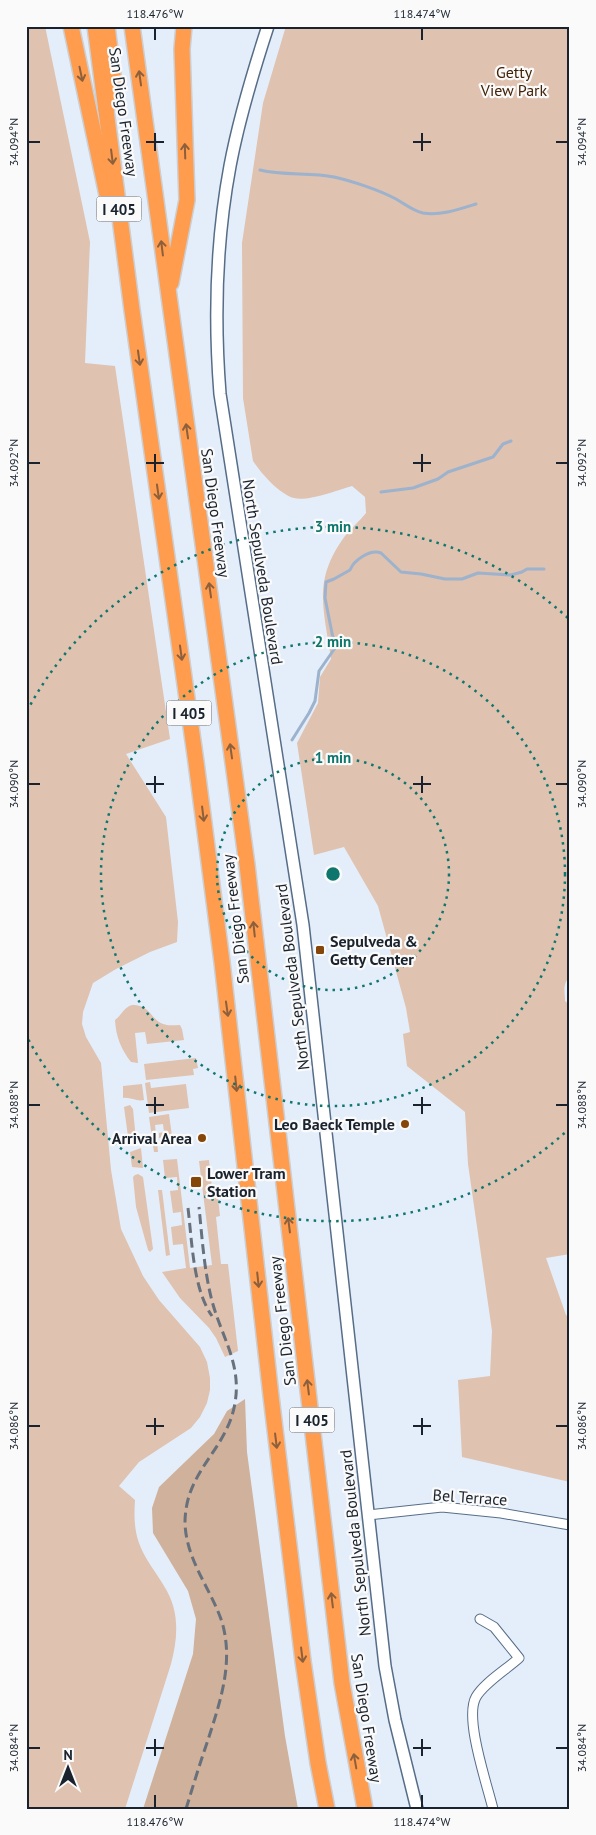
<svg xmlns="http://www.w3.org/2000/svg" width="596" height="1835" font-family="'PT Sans',sans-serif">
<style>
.green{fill:#dfc2af}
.forest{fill:#cfb19c}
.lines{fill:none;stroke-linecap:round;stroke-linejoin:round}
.stream{stroke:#9cb2cd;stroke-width:3}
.street-casing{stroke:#576d87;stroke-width:11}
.secondary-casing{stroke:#576d87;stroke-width:14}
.highway-casing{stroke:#ccced1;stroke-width:18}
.street{stroke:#fff;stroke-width:9}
.secondary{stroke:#fff;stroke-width:11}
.highway{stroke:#ff9c4d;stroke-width:15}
.rail{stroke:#67707b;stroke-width:3;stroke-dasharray:10 5;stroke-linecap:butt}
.oneway{stroke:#8c5f3d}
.ticks{fill:none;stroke:#19222d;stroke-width:2}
.ring{fill:none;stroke:#0f766e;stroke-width:2.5;stroke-dasharray:2.5 5}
.poi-dot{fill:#854609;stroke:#fafafa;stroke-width:2}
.labels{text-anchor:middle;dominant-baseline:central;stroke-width:4.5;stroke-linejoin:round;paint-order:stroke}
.shield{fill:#fafafa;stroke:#5c636a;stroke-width:1}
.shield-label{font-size:15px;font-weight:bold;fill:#19222d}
.park-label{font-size:16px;fill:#422308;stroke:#fafafa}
.street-label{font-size:16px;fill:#19222d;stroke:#fafafa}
.poi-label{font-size:16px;font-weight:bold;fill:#19222d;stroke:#fafafa;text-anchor:start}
.centre{fill:#0f766e;stroke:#fafafa;stroke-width:2.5}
.ring-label{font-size:15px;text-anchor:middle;font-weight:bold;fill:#0f766e;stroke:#fafafa;stroke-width:4.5;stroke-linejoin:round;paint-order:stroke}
.neatline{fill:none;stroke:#19222d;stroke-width:2}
.ticks-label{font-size:12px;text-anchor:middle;fill:#19222d}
</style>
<rect width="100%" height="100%" fill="#e4eefa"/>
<g class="green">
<path d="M26 26H45L90 242 85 363 115 366 170 739 126 754 166 817 178 922 177 942 150 952 116 969 93 983 83 1012 82 1024 86 1037 101 1063 111 1170 121 1229 143 1276 159 1300 200 1347 207 1362 210 1378V1390L207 1403 200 1417 191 1428 139 1462 119 1486 135 1500C134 1515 134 1529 139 1543 144 1558 156 1572 164 1586 180 1611 178 1637 171 1664L125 1809H26Z"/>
<path d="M286 26H570V977C562 983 565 993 565 1001L570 1005V1254L546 1258 566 1315 570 1318V1482L462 1457 458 1380 490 1376 492 1331 468 1164 465 1112 407 1066 403 1034 410 1032 406 1008 378 906 344 847 314 855 297 743 318 703 320 677 331 659C324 609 312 581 345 536 351 528 360 521 366 513L365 497 352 486C338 490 307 502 294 498 279 494 261 473 253 461L243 398 242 243 263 103Z"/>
<path d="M132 1005C151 1005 150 1019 163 1024 168 1026 174 1025 180 1025L182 1029 184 1040 147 1044 145 1032 135 1033 138 1063 131 1062C121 1049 116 1037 115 1020 122 1015 123 1008 132 1005Z"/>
<polygon points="196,1058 198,1068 193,1069 194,1075 146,1080 144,1064"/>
<polygon points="150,1082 151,1088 186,1084 189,1108 149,1113 145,1083"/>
<path d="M142 1084 144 1100C137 1102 131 1097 123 1098V1086Z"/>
<polygon points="130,1105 133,1109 136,1140 133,1144 129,1144 124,1107"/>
<polygon points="169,1114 172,1136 159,1138 159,1133 164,1132 163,1124 155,1125 158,1152 154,1152 149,1117"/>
<polygon points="141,1148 143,1168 132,1167 130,1152"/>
<polygon points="177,1159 190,1268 212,1265 199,1161 209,1160 212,1188 217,1188 220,1216 216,1217 221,1264 228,1264 238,1351 225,1357 216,1338 209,1328 180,1298 162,1272 186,1268 183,1244 173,1245 171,1227 182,1225 181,1212 173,1213 170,1191 178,1190 177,1177 165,1178 163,1160"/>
<polygon points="138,1174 143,1177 153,1249 150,1252 148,1250 136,1207 133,1177 135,1175"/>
<polygon points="158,1190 162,1190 170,1255 166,1256"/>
</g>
<polygon class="forest" points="245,1399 247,1452 285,1736 298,1809 143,1809 193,1654 196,1619 188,1591 153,1533 152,1508 159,1487 214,1434 227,1411"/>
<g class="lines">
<g class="stream">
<path d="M260 170C284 176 310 172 334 177 352 181 379 190 396 199 405 204 413 211 423 213 440 216 460 209 476 204"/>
<polyline points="381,492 413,488 438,479 448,472 493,457 503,444 511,441"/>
<path d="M292 740 309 713 315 701 319 671 335 648 325 598 326 582 334 579 350 570C354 560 370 549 381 553L401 572 421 574 445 579H462L478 573 511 575 522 572 527 569H544"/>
</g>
<defs>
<g id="street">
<polyline points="368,1515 442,1507 501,1513 570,1525"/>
<path d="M480 1619 494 1627 519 1658C507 1669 484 1683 476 1697 464 1718 487 1784 493 1809"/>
</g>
<path id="secondary" d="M268 26C253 72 239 118 230 166 216 241 214 318 220 394L303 925 385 1666 395 1720 417 1809"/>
<g id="highway">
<polyline points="71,26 110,209"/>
<polyline points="95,26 132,310 196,762 222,962 271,1396 303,1661 318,1763 327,1809"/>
<polyline points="132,26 247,865 342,1683 365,1809"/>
<polyline points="106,109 115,91 107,26"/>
<polyline points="171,283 187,200 182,49 184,26"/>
</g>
</defs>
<use href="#street" class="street-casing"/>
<use href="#secondary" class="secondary-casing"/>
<use href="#highway" class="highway-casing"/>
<use href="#street" class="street"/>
<use href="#secondary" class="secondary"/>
<use href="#highway" class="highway"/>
<g class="rail">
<path d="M188 1208C192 1241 193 1289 212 1316"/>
<path d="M186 1809C193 1786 200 1763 208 1740 220 1702 234 1663 222 1622 211 1589 186 1560 185 1523 185 1470 227 1451 235 1403 242 1362 220 1335 211 1297 204 1268 202 1237 199 1207"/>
</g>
</g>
<defs><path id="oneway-shaft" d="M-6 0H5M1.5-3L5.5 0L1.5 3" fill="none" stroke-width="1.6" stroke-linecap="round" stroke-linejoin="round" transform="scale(1.25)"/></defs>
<g class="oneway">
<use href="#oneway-shaft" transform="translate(81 74) rotate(78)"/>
<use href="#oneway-shaft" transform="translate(140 78) rotate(-98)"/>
<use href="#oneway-shaft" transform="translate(185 151) rotate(-92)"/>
<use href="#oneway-shaft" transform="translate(112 157) rotate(83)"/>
<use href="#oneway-shaft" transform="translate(162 248) rotate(-97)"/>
<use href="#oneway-shaft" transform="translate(139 358) rotate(82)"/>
<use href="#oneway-shaft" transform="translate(187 431) rotate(-98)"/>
<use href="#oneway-shaft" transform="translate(158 492) rotate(82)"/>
<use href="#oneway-shaft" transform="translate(210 590) rotate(-98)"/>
<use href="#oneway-shaft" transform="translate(181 653) rotate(82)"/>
<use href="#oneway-shaft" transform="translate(231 751) rotate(-98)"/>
<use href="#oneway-shaft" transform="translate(203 814) rotate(83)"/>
<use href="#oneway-shaft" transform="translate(254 929) rotate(-96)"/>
<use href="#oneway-shaft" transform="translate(227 1009) rotate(82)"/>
<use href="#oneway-shaft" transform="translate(236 1084) rotate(84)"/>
<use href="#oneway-shaft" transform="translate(289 1225) rotate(-97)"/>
<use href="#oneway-shaft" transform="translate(258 1280) rotate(84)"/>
<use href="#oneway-shaft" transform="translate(308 1387) rotate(-97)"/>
<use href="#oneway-shaft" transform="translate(276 1441) rotate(83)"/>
<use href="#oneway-shaft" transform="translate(332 1600) rotate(-97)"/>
<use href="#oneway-shaft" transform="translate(302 1655) rotate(83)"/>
<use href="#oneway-shaft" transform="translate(355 1761) rotate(-100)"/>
</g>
<path class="ticks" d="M155 28V40M422 28V40M155 133V151M422 133V151M28 142H40M146 142H164M413 142H431M556 142H568M155 454V472M422 454V472M28 463H40M146 463H164M413 463H431M556 463H568M155 776V793M422 776V793M28 784H40M146 784H164M413 784H431M556 784H568M155 1097V1114M422 1097V1114M28 1105H40M146 1105H164M413 1105H431M556 1105H568M155 1418V1435M422 1418V1435M28 1426H40M146 1426H164M413 1426H431M556 1426H568M155 1739V1756M422 1739V1756M28 1748H40M146 1748H164M413 1748H431M556 1748H568M155 1795V1808M422 1795V1808"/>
<g class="ring">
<circle cx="333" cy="874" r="116"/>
<circle cx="333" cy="874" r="232"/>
<path d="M570 1128A347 347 0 0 1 27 1037M27 711A347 347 0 0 1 570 620"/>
</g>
<g class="poi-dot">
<rect x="315" y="945" width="10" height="10" rx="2.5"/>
<circle cx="405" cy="1124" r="5"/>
<circle cx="202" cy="1138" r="5"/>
<rect x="190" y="1176" width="12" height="12" rx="2.5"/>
</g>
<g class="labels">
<g class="shield">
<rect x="96.5" y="196.5" width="45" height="25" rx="4"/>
<rect x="166.5" y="700.5" width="45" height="25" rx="4"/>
<rect x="289.5" y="1407.5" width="45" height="25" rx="4"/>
</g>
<g class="shield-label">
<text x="119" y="209">I 405</text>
<text x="189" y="713">I 405</text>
<text x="312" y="1420">I 405</text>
</g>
<g class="park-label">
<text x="514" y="72">Getty<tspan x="514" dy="18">View Park</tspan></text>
</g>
<g class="street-label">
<text transform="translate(124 112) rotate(82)">San Diego Freeway</text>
<text transform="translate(216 513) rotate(82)">San Diego Freeway</text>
<text transform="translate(263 572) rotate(81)">North Sepulveda Boulevard</text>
<text transform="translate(235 919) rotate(-97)">San Diego Freeway</text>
<text transform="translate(292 977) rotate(-97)">North Sepulveda Boulevard</text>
<text transform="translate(282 1321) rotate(-97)">San Diego Freeway</text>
<text transform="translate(470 1497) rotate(4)">Bel Terrace</text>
<text transform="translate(355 1543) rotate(-96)">North Sepulveda Boulevard</text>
<text transform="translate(367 1718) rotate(81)">San Diego Freeway</text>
</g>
<g class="poi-label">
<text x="330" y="941">Sepulveda &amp;<tspan x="330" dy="18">Getty Center</tspan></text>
<text x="395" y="1124" text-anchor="end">Leo Baeck Temple</text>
<text x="192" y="1138" text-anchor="end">Arrival Area</text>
<text x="207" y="1173">Lower Tram<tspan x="207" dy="18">Station</tspan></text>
</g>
</g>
<circle cx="333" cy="874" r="8" class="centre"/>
<g class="ring-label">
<text x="333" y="532">3 min</text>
<text x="333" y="647">2 min</text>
<text x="333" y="763">1 min</text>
</g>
<rect width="596" height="1835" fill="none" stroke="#fafafa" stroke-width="55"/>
<g transform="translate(68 1768)" stroke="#fafafa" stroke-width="4" paint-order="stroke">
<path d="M0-4L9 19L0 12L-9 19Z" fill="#19222d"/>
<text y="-8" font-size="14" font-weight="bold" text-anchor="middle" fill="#19222d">N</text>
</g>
<rect x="28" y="28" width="540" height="1780" class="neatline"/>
<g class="ticks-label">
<text x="155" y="18">118.476°W</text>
<text x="422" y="18">118.474°W</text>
<text transform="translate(14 142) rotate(-90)" y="4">34.094°N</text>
<text transform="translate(582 142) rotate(-90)" y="4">34.094°N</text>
<text transform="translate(14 463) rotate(-90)" y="4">34.092°N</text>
<text transform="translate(582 463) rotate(-90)" y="4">34.092°N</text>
<text transform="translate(14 784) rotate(-90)" y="4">34.090°N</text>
<text transform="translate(582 784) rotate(-90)" y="4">34.090°N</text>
<text transform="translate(14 1105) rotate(-90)" y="4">34.088°N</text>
<text transform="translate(582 1105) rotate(-90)" y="4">34.088°N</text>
<text transform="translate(14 1426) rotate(-90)" y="4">34.086°N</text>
<text transform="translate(582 1426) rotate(-90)" y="4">34.086°N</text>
<text transform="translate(14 1748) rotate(-90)" y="4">34.084°N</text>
<text transform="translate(582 1748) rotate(-90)" y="4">34.084°N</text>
<text x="155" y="1826">118.476°W</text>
<text x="422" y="1826">118.474°W</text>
</g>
</svg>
